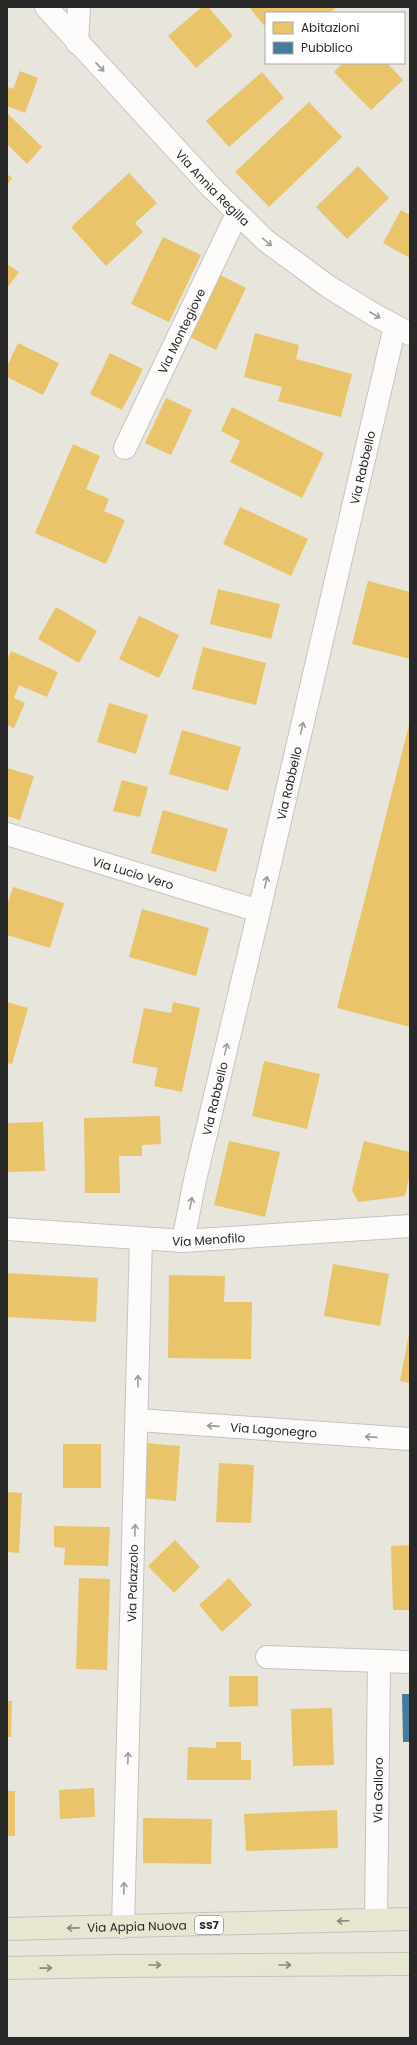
<svg xmlns="http://www.w3.org/2000/svg" width="417" height="2045" font-family="Poppins,sans-serif">
<style>
.homes{fill:#e9c46a}
.public{fill:#457b9d}
.lines{fill:none;stroke-linecap:round;stroke-linejoin:round}
.minor-casing{stroke:#c5c3c3;stroke-width:24}
.tertiary-casing{stroke:#c5c3c3;stroke-width:24}
.primary-casing{stroke:#c4c2bf;stroke-width:24}
.minor{stroke:#fcfbfa;stroke-width:22}
.tertiary{stroke:#fcfbfa;stroke-width:22}
.primary{stroke:#e7e7d1;stroke-width:22}
.oneway{stroke:#9d9c9c}
.oneway2{stroke:#88887c}
.labels{text-anchor:middle;dominant-baseline:central;stroke-width:4;stroke-linejoin:round;paint-order:stroke}
.shield{fill:#fff;stroke:#686868;stroke-width:1}
.shield-label{font-size:11px;font-weight:bold;fill:#282828}
.street-label{font-size:12px;fill:#282828;stroke:#fff}
</style>
<rect width="100%" height="100%" fill="#e8e5dc"/>
<g class="homes">
<polygon points="202,7 208,7 233,36 196,68 168,36"/>
<polygon points="249,7 337,7 329,13 266,13 266,28"/>
<polygon points="343,63 387,63 403,80 371,110 334,72"/>
<polygon points="20,71 38,78 25,113 7,106 7,92 9,87 13,89"/>
<polygon points="262,72 284,98 229,147 206,121"/>
<polygon points="309,102 342,137 269,207 235,172"/>
<polygon points="7,113 42,147 27,164 7,144"/>
<polygon points="358,166 389,198 347,239 316,207"/>
<polygon points="129,173 157,203 135,223 143,232 106,266 71,227"/>
<polygon points="7,174 12,178 7,185"/>
<polygon points="401,210 410,215 410,258 383,243"/>
<polygon points="163,237 201,255 169,322 131,304"/>
<polygon points="7,264 19,272 7,288"/>
<polygon points="220,275 246,288 216,350 190,337"/>
<polygon points="255,333 299,345 296,359 352,374 341,417 278,401 282,387 244,377"/>
<polygon points="18,343 59,363 43,395 7,377 7,366"/>
<polygon points="110,353 143,369 122,410 90,394"/>
<polygon points="166,398 192,410 171,455 145,443"/>
<polygon points="232,407 324,453 302,498 230,462 240,441 221,431"/>
<polygon points="73,444 100,456 86,489 109,499 104,511 125,520 106,564 35,533"/>
<polygon points="240,507 308,539 291,576 223,544"/>
<polygon points="368,581 410,592 410,659 352,644"/>
<polygon points="218,589 280,604 271,639 210,624"/>
<polygon points="56,607 97,631 79,663 38,639"/>
<polygon points="139,616 179,635 159,678 119,659"/>
<polygon points="203,647 266,663 256,705 192,689"/>
<polygon points="11,651 58,672 47,697 19,685 14,698 25,703 14,728 7,725 7,661"/>
<polygon points="109,703 148,715 136,754 97,742"/>
<polygon points="409,725 410,725 410,1027 337,1008"/>
<polygon points="182,730 241,747 228,791 169,774"/>
<polygon points="7,768 34,776 20,820 7,816"/>
<polygon points="122,780 148,787 140,817 113,811"/>
<polygon points="163,810 228,829 216,872 151,853"/>
<polygon points="13,887 64,903 50,948 7,935 7,906"/>
<polygon points="142,909 209,928 196,976 129,957"/>
<polygon points="7,1002 28,1008 12,1064 7,1063"/>
<polygon points="173,1002 200,1008 182,1092 154,1086 158,1068 132,1063 144,1008 171,1013"/>
<polygon points="264,1061 320,1074 307,1129 252,1116"/>
<polygon points="160,1116 161,1144 142,1145 142,1156 119,1156 120,1193 85,1193 84,1118"/>
<polygon points="43,1122 45,1171 7,1172 7,1123"/>
<polygon points="229,1141 280,1152 265,1217 214,1205"/>
<polygon points="364,1141 410,1152 410,1173 405,1196 358,1202 352,1190"/>
<polygon points="333,1264 389,1274 380,1326 324,1316"/>
<polygon points="7,1273 98,1278 96,1322 7,1317"/>
<polygon points="169,1275 225,1276 224,1302 252,1302 251,1359 168,1358"/>
<polygon points="409,1334 410,1334 410,1383 400,1381"/>
<polygon points="145,1443 180,1446 176,1501 141,1498"/>
<rect x="63" y="1444" width="38" height="44"/>
<polygon points="219,1463 254,1465 251,1523 216,1522"/>
<polygon points="7,1492 22,1493 19,1553 7,1552"/>
<polygon points="54,1526 110,1527 108,1566 64,1565 65,1548 54,1547"/>
<polygon points="175,1540 200,1567 174,1593 148,1566"/>
<polygon points="410,1545 410,1610 393,1610 391,1546"/>
<polygon points="79,1578 110,1579 107,1670 76,1669"/>
<polygon points="229,1578 252,1605 222,1632 199,1605"/>
<polygon points="229,1676 258,1676 258,1706 229,1707"/>
<polygon points="7,1701 12,1701 11,1737 7,1737"/>
<polygon points="332,1708 334,1765 293,1766 291,1709"/>
<polygon points="216,1742 241,1742 241,1760 251,1760 251,1780 187,1780 188,1747 216,1748"/>
<polygon points="94,1788 95,1817 60,1819 59,1790"/>
<rect x="7" y="1791" width="8" height="45"/>
<polygon points="337,1810 338,1848 246,1851 244,1814"/>
<polygon points="143,1818 212,1819 211,1864 143,1863"/>
</g>
<polygon class="public" points="402,1694 410,1694 410,1742 403,1742"/>
<g class="lines">
<defs>
<g id="minor">
<path id="s1" d="M125 448 237 214"/>
<path id="s2" d="M7 834 259 911"/>
<path id="s3" d="M7 1229 183 1241 410 1226"/>
<path id="s4" d="M183 1241 195 1180 259 911 395 326"/>
<path id="s5" d="M138 1420 410 1439"/>
<polyline points="267,1657 410,1662"/>
<path id="s6" d="M376 1920 379 1661"/>
<path id="s7" d="M123 1927 141 1239"/>
</g>
<g id="tertiary">
<path id="s8" d="M46 7 210 186 265 240 329 287 373 314 410 334"/>
<polyline points="77,43 79,7"/>
</g>
<g id="primary">
<path id="s9" d="M7 1929 410 1919"/>
<polyline points="7,1968 116,1966 410,1964"/>
</g>
</defs>
<use href="#minor" class="minor-casing"/>
<use href="#tertiary" class="tertiary-casing"/>
<use href="#primary" class="primary-casing"/>
<use href="#minor" class="minor"/>
<use href="#tertiary" class="tertiary"/>
<use href="#primary" class="primary"/>
</g>
<defs><path id="oneway-shaft" d="M-6 0H5M1.5-3L5.5 0L1.5 3" fill="none" stroke-width="1.6" stroke-linecap="round" stroke-linejoin="round"/></defs>
<g class="oneway">
<use href="#oneway-shaft" transform="translate(100 67) rotate(47)"/>
<use href="#oneway-shaft" transform="translate(267 242) rotate(40)"/>
<use href="#oneway-shaft" transform="translate(375 315) rotate(30)"/>
<use href="#oneway-shaft" transform="translate(302 728) rotate(-77)"/>
<use href="#oneway-shaft" transform="translate(266 882) rotate(-77)"/>
<use href="#oneway-shaft" transform="translate(226 1049) rotate(-77)"/>
<use href="#oneway-shaft" transform="translate(191 1203) rotate(-79)"/>
<use href="#oneway-shaft" transform="translate(138 1381) rotate(-90)"/>
<use href="#oneway-shaft" transform="translate(213 1426) rotate(-176)"/>
<use href="#oneway-shaft" transform="translate(371 1437) rotate(-176)"/>
<use href="#oneway-shaft" transform="translate(135 1530) rotate(-88)"/>
<use href="#oneway-shaft" transform="translate(128 1758) rotate(-88)"/>
<use href="#oneway-shaft" transform="translate(124 1888) rotate(-88)"/>
</g>
<g class="oneway2">
<use href="#oneway-shaft" transform="translate(343 1921) rotate(178)"/>
<use href="#oneway-shaft" transform="translate(73 1928) rotate(179)"/>
<use href="#oneway-shaft" transform="translate(155 1965)"/>
<use href="#oneway-shaft" transform="translate(285 1965)"/>
<use href="#oneway-shaft" transform="translate(46 1968) rotate(-1)"/>
</g>
<g class="labels">
<rect class="shield" x="195" y="1916" width="28" height="18" rx="3"/>
<g class="shield-label">
<text x="209" y="1925">SS7</text>
</g>
<g class="street-label">
<text stroke="none"><textPath href="#s8" startOffset="246">Via Annia Regilla</textPath></text>
<text stroke="none"><textPath href="#s1" startOffset="130">Via Montegiove</textPath></text>
<text stroke="none"><textPath href="#s4" startOffset="794">Via Rabbello</textPath></text>
<text stroke="none"><textPath href="#s4" startOffset="470">Via Rabbello</textPath></text>
<text stroke="none"><textPath href="#s2" startOffset="132">Via Lucio Vero</textPath></text>
<text stroke="none"><textPath href="#s4" startOffset="146">Via Rabbello</textPath></text>
<text stroke="none"><textPath href="#s3" startOffset="202">Via Menofilo</textPath></text>
<text stroke="none"><textPath href="#s5" startOffset="136">Via Lagonegro</textPath></text>
<text stroke="none"><textPath href="#s7" startOffset="344">Via Palazzolo</textPath></text>
<text stroke="none"><textPath href="#s6" startOffset="130">Via Galloro</textPath></text>
<text stroke="none"><textPath href="#s9" startOffset="130">Via Appia Nuova</textPath></text>
</g>
</g>
<rect width="417" height="2045" fill="none" stroke="#282828" stroke-width="16"/>
<rect x="265" y="12" width="140" height="52" fill="#ffffff" stroke="#a9a9a9"/>
<rect x="273" y="22" width="20" height="12" fill="#e9c46a" stroke="#a9a9a9"/>
<text x="301" y="32" font-size="12" fill="#282828">Abitazioni</text>
<rect x="273" y="42" width="20" height="12" fill="#457b9d" stroke="#a9a9a9"/>
<text x="301" y="52" font-size="12" fill="#282828">Pubblico</text>
</svg>
